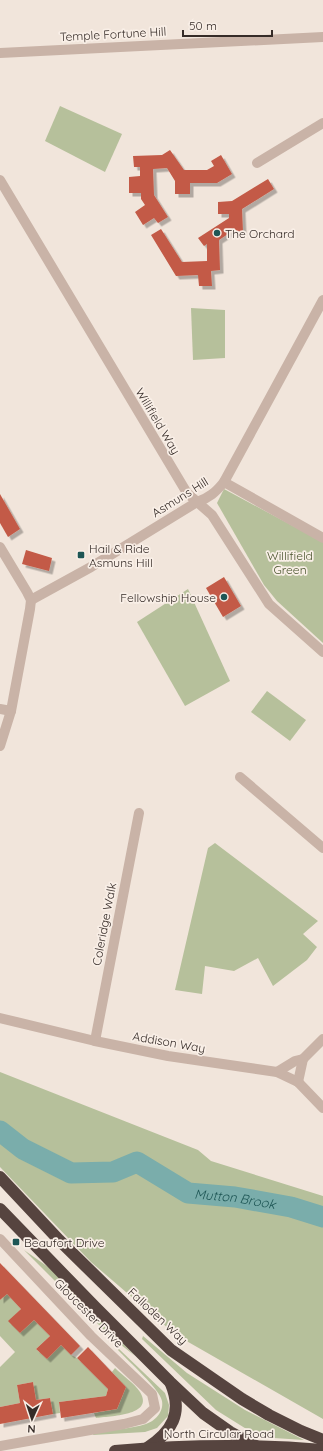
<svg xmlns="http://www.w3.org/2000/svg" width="323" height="1451" font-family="Quicksand,sans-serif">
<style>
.green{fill:#b6c09b}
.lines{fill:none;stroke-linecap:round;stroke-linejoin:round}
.river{stroke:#7aadab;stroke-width:21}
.building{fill:#c35a46;filter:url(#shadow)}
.minor{stroke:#c9b3a7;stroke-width:10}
.highway{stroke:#56443f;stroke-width:12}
.poi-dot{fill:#1e5655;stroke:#f9efe7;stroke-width:1.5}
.labels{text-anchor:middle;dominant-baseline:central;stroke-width:3.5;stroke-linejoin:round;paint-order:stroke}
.street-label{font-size:12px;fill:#352b27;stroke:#f9efe7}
.poi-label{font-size:12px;fill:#352b27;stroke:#f9efe7;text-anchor:start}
.park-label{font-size:12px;fill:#48532c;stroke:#f9efe7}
.water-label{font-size:13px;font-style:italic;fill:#1e5655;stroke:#f9efe7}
</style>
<defs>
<filter id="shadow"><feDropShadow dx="3.5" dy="3.5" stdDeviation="0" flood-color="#0004"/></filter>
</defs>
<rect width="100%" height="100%" fill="#f1e5db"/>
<g class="green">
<polygon points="60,106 122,134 105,172 45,141"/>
<polygon points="191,308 225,310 225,358 193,360"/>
<polygon points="224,489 323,542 323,643 277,601 264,585 217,503"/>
<polygon points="188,589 230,681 185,706 137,622"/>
<polygon points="267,691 306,720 290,741 251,712"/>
<polygon points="215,843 318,921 303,934 317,947 307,960 273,986 258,958 234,971 205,966 202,994 175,990 208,848"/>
<polygon points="0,1072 198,1150 211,1161 323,1196 323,1419 176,1335 91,1262 0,1167"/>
<polygon points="24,1250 51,1269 135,1356 110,1336"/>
<polygon points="7,1294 21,1309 9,1321 20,1333 34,1320 50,1336 36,1349 47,1359 61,1345 71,1355 77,1358 108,1389 106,1396 59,1402 60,1413 53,1414 50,1398 36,1400 33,1382 17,1385 20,1403 0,1407 0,1367 15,1352 0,1336 0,1300"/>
<polygon points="143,1336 187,1373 245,1410 304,1440 259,1437 216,1410 142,1339"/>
<path d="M119 1349 165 1393 169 1405 168 1416 157 1428 145 1432 93 1435 94 1432C109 1430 131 1429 146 1424 155 1421 164 1412 162 1401 160 1389 128 1361 118 1350Z"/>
<path d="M115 1368C123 1376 134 1383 140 1392 155 1416 109 1416 96 1418L94 1413 117 1409 126 1387 112 1372Z"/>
</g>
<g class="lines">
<path class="river" id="s1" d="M0 1131 23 1149 71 1173 113 1172 137 1162 188 1193 235 1197 291 1207 323 1217"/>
</g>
<g class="building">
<polygon points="170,150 184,170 207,170 214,166 211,161 221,155 232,174 217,183 190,183 190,194 175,194 175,181 167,168 153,169 154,195 168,217 158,223 154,218 143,225 135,212 145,205 141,199 141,193 129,193 129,177 140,176 140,167 134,167 133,156 162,155"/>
<polygon points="268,179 274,189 242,209 243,232 231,232 219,240 220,270 211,271 212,286 199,286 198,275 176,276 151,235 161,229 182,262 207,261 207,244 204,246 198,238 229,218 229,214 218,214 218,202 232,201"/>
<polygon points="0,494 20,529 8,537 0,523"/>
<polygon points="26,550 52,558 49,571 22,564"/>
<polygon points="224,577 241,606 223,617 206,588"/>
<polygon points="0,1263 80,1346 71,1355 61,1345 47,1359 36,1349 50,1336 34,1320 20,1333 8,1321 21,1309 7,1294 0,1300"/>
<polygon points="88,1347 126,1387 117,1409 61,1418 59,1402 106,1396 108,1389 77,1358"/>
<polygon points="33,1382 36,1400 50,1398 53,1414 0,1424 0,1407 20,1403 17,1385"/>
</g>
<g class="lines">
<g class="minor">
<polyline points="0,53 323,37"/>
<polyline points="257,163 323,123"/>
<polyline points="0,180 187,493 212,515 269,604 323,652"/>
<polyline points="224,482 323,538"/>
<polyline points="0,547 27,592 31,600 30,609 11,711 0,746"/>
<path d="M31 600 91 567 197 502C209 498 216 492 224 482L323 300"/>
<polyline points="0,709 11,711"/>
<polyline points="240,777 323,848"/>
<polyline points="0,1018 95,1041 168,1056 277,1072 298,1082 323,1108"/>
<polyline points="95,1041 139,813"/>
<polyline points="277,1072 295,1061 303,1059 323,1039"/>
<polyline points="298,1082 303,1059"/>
<polyline points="0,1239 91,1336 152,1394 155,1408 143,1419 124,1424 0,1446"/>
</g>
<g class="highway">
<polyline points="0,1177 59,1240 171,1350 242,1399 269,1415 301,1431 323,1440"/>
<polyline points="0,1209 95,1307 170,1382 203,1413 230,1432 265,1451"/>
<path d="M147 1448C172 1432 183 1413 171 1384"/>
<path d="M115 1451C184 1445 254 1444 323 1450"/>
</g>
</g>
<g class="poi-dot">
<circle cx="217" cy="233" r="4"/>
<rect x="77" y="551" width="8" height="8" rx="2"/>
<circle cx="224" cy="597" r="4"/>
<rect x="12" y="1238" width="8" height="8" rx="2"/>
</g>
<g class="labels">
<g class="street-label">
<text transform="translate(113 34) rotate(-3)">Temple Fortune Hill</text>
<text transform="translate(158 421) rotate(59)">Willifield Way</text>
<text transform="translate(180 497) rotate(-32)">Asmuns Hill</text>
<text transform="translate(104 924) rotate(-79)">Coleridge Walk</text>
<text transform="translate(169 1042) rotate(10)">Addison Way</text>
<text transform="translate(89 1313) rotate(45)">Gloucester Drive</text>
<text transform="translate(158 1316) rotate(43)">Falloden Way</text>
<text x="219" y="1433">North Circular Road</text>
</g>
<g class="poi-label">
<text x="225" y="233">The Orchard</text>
<text x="89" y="548">Hail &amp; Ride<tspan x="89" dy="14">Asmuns Hill</tspan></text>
<text x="216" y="597" text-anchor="end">Fellowship House</text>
<text x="24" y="1242">Beaufort Drive</text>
</g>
<g class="park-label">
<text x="290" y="555">Willifield<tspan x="290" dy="14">Green</tspan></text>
</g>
<g class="water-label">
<text stroke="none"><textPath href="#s1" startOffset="258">Mutton Brook</textPath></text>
</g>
</g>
<g transform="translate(32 1419) rotate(183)" stroke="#f9efe7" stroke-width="3" paint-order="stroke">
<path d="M0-3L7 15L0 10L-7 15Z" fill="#352b27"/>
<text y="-6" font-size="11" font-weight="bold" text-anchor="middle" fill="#352b27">N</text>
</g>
<path d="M183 30v6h89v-6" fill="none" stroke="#352b27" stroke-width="2"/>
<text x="189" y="30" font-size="12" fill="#352b27" stroke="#f9efe7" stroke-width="3" paint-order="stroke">50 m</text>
</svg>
